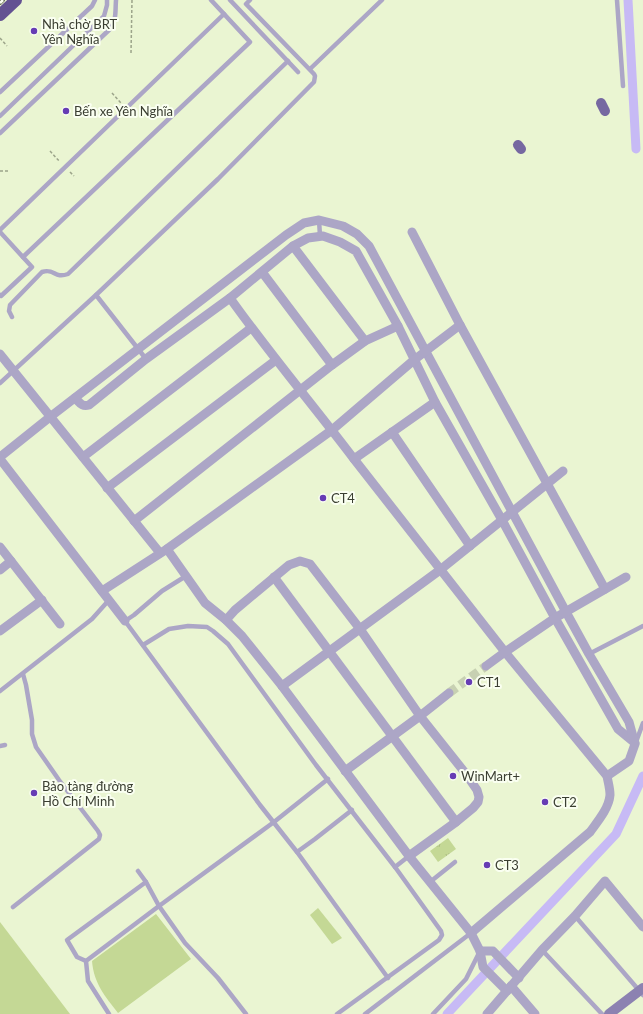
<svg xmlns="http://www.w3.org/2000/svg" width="643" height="1014" font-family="Lato,sans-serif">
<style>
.grass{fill:#c4d895}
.park{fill:url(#park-tufts)}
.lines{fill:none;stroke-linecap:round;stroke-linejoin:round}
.canal{stroke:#c7baf5;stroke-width:9}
.street-tunnel{stroke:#c7d0b2;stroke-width:9;stroke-dasharray:9 4.5;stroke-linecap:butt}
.path{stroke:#9ca48a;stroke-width:1.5;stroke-dasharray:3 2;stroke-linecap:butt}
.lane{stroke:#aca6c6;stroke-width:4.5}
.street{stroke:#aca6c6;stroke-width:9}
.secondary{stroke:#8c82b1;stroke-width:10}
.primary{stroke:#7668a1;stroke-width:10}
.highway{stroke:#635192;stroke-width:12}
.rail-casing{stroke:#686e5b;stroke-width:4}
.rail{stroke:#fafff1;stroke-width:2.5;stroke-dasharray:8;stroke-linecap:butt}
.poi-dot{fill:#663cb4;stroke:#fafff1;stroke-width:1.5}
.labels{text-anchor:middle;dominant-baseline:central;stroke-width:4;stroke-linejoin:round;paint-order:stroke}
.poi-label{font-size:13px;fill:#3a3e31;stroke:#fafff1;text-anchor:start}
</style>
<defs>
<pattern id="park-tufts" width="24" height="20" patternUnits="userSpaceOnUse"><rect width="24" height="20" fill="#c4d895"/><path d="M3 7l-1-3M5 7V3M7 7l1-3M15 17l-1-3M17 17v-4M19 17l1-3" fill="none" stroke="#a9ba81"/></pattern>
</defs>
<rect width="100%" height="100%" fill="#eaf5d2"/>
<g class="grass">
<polygon points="318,908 342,938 332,944 310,915"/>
<path d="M156 914 191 959 118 1013C105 996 94 984 92 961Z"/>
<polygon points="0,922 70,1014 0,1014"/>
</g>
<polygon class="park" points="448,838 456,849 438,862 430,851"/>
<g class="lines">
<g class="canal">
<polyline points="628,0 636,149"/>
<polyline points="447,1014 616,834 643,776"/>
</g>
<polyline class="street-tunnel" points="449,693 486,666"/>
<g class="path">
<polyline points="0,38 7,46"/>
<polyline points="131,53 132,0"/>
<polyline points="112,93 121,103"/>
<polyline points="131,113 135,117"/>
<polyline points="50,151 60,162"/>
<polyline points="0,171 10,171"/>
<polyline points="70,172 74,176"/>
</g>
<g class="lane">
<polyline points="230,0 298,72"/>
<polyline points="617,0 623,86"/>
<polyline points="310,69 382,0"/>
<polyline points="0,92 92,6 95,0"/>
<polyline points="0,116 104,16 107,5 107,0"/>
<path d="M0 133 109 30C117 20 115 13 116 0"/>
<polyline points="319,220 320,236"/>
<polyline points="0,230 224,14"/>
<polyline points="0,232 32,267 1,296 0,295"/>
<polyline points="23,257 250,42 211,0"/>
<polyline points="96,295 146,359"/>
<path d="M12 317 9 311 10 305 42 272C55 268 54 279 68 274L288 61"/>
<polyline points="0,383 96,295 218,179 314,82 315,76 314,74 246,4 250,0"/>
<polyline points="186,576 162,591 134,615 125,621 260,805 297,852 388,978"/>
<polyline points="143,645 169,629 188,626 207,627 213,631 228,644 316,765 395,867 441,931 442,935 439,940 337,1014"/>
<polyline points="589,654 643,626"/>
<polyline points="0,691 92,619 109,600"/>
<polyline points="636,742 643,723"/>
<polyline points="0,746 5,745"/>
<polyline points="297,852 315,839 352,810"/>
<polyline points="395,867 409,856"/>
<polyline points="430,882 455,862"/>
<polyline points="13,907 99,839 100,835 98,831 59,780 36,747 32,734 32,720 26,685 23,674"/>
<polyline points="575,916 643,995"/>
<polyline points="542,950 602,1014"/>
<polyline points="86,961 77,957 67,940 146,882"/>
<polyline points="109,1014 88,981 86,961 159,906 146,882 138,871"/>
<polyline points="246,1014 218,978 185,943 159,906 274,822 328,779"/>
<polyline points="365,1014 471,933"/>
<polyline points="433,1014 466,979 479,953"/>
</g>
<g class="street">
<polyline points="412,232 460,325 605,589"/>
<polyline points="293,246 365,341"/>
<polyline points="262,272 332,365"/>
<path d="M230 298C269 353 313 405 354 459L505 652 607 776C608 782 610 788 610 795 609 808 598 821 590 832L471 933"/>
<polyline points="0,354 160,553"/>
<path d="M75 398C80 403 82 407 89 405L146 359 230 298 293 246 308 238 323 236 340 242 356 251 398 326 435 402 502 520 555 618 618 729 635 743"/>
<polyline points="392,432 470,546"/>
<polyline points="0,457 50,417 286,235 304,223 319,220 343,226 357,234 369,246 566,612 589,654 629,722 635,744 629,761 607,776"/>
<polyline points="83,457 251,328"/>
<polyline points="0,459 125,621"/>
<polyline points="354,459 435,402"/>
<polyline points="107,488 276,360"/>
<polyline points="134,521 332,365 365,341 398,326"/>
<polyline points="0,547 60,624"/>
<polyline points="167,549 205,603 226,620 242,636 282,686 409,856 471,933 480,951 483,967 507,991"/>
<polyline points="0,570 11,561"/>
<polyline points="274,577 456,822"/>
<polyline points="102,591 167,549 332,430 414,360 460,325"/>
<polyline points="226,620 235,610 289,565 300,561 310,564 360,629 420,716 466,774 477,790 479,797 478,802 473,808 456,822 409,856"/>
<polyline points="0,631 42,600"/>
<polyline points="486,666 505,652 555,618 626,577"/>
<polyline points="282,686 440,570 563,471"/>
<polyline points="345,771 420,716 449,693"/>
<polyline points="480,951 493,951 519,978"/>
<polyline points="511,986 535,1014"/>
<polyline points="487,1014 542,950 575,916 605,881 643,927"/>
</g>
<polyline class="secondary" points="609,1014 643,988"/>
<g class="primary">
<polyline points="601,103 605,111"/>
<polyline points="518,145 521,149"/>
</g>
<polyline class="highway" points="0,15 16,0"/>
<defs>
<polyline id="rail" points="0,3 3,0"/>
</defs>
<use href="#rail" class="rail-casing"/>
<use href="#rail" class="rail"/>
</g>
<g class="poi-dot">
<circle cx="34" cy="31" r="4"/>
<circle cx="66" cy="111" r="4"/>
<circle cx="323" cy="498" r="4"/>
<circle cx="469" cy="682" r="4"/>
<circle cx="453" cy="776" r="4"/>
<circle cx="34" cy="793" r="4"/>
<circle cx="545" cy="802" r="4"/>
<circle cx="487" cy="865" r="4"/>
</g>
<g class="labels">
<g class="poi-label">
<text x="42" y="24">Nhà chờ BRT<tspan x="42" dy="15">Yên Nghĩa</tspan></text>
<text x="74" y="111">Bến xe Yên Nghĩa</text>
<text x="331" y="498">CT4</text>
<text x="477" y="682">CT1</text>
<text x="461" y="776">WinMart+</text>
<text x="42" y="786">Bảo tàng đường<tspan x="42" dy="15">Hồ Chí Minh</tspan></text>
<text x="553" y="802">CT2</text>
<text x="495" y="865">CT3</text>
</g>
</g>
</svg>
